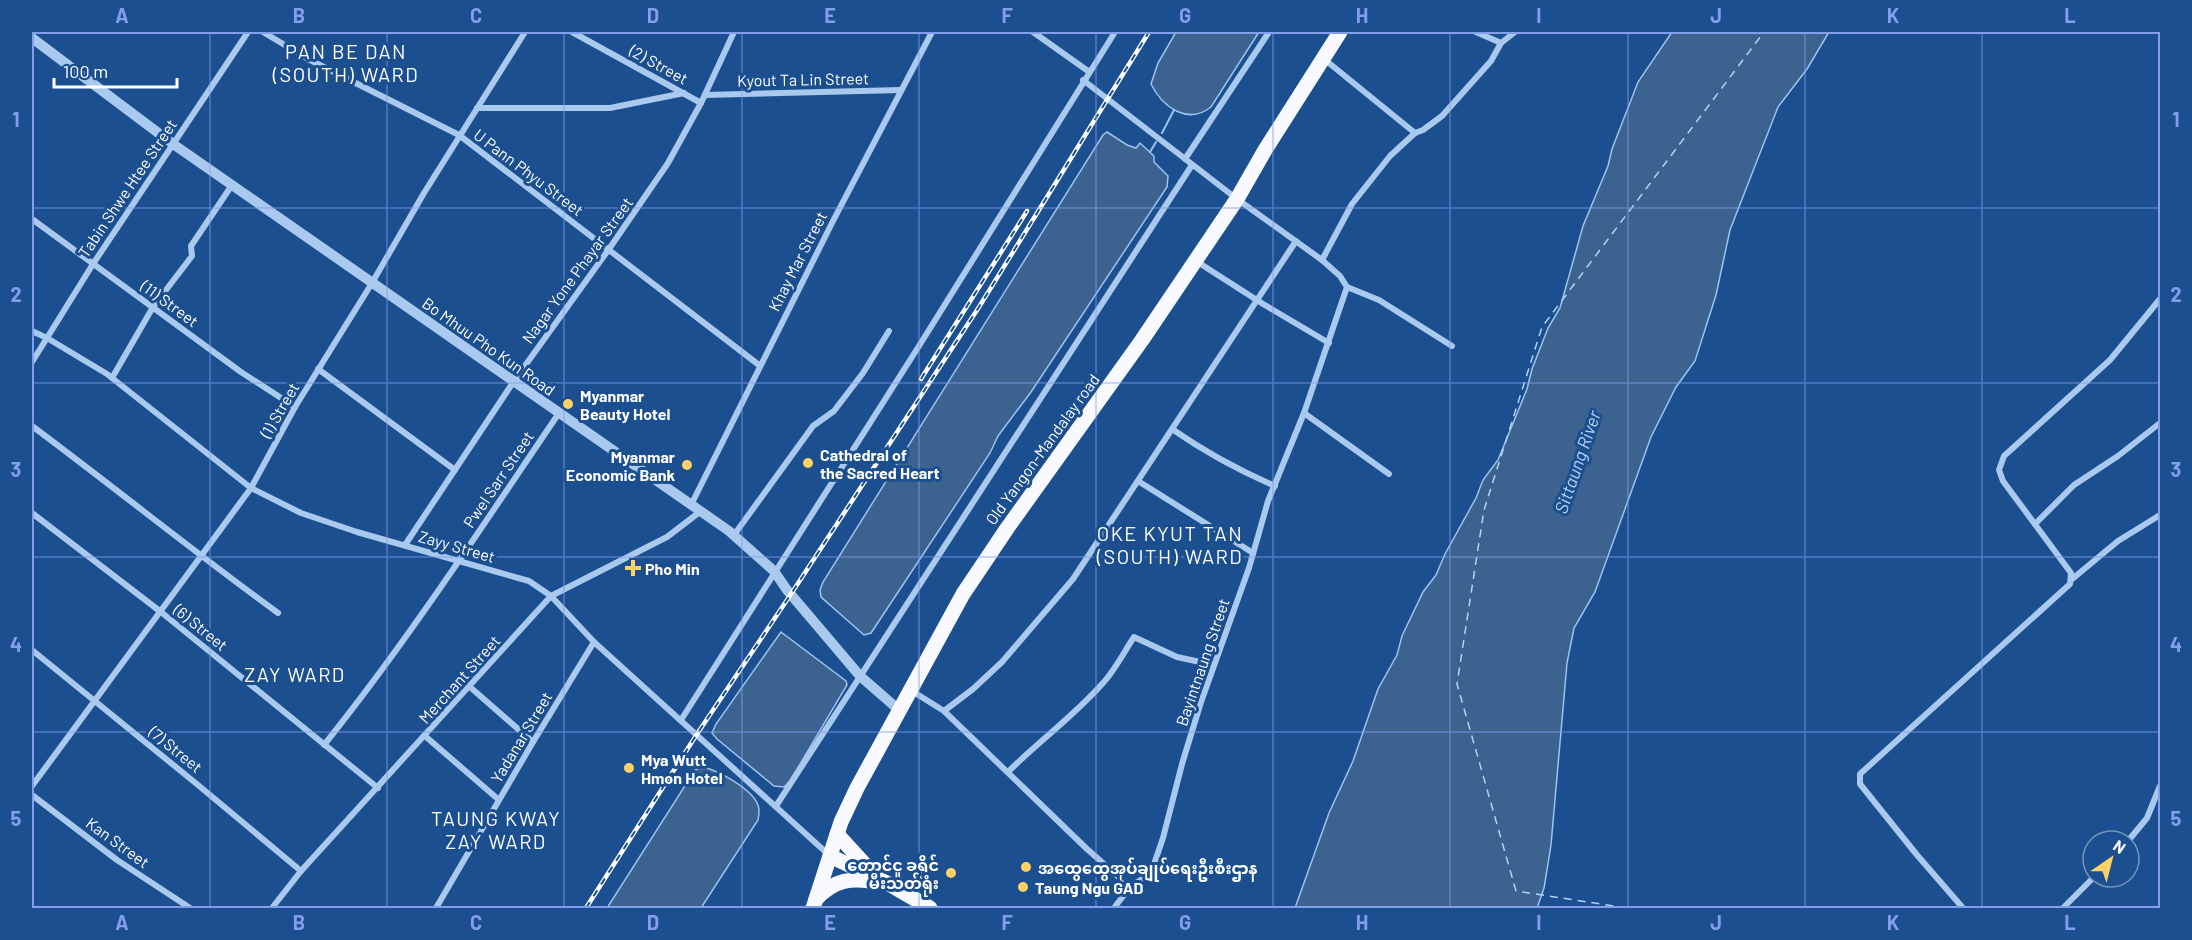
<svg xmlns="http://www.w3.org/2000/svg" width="2192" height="940" font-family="Barlow,'Noto Sans Myanmar',sans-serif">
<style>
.water{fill:#3c6290;stroke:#9cc4f0;stroke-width:1.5}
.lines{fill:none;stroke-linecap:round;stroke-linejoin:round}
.stream{stroke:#9cc4f0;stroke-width:2}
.ferry{stroke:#b5d3f5;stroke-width:1.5;stroke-dasharray:8 6;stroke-linecap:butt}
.minor{stroke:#a9c9ee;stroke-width:6}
.tertiary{stroke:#a9c9ee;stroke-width:10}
.trunk{stroke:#f8faff;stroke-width:15}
.rail-casing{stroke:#fff;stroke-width:4.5}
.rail{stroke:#1b4f8f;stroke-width:2;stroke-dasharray:7;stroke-linecap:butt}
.grid{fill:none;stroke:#839eea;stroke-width:1.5;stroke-opacity:0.55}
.poi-dot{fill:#ffd166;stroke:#1b4f8f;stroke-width:2}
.labels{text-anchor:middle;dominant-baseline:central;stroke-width:6;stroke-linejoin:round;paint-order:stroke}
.street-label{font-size:16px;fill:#fff;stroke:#1b4f8f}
.poi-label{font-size:16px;font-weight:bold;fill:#fff;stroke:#1b4f8f;text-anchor:start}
.water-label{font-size:18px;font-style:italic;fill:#b5d3f5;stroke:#1b4f8f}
.quarter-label{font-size:20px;letter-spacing:1.5px;fill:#fff;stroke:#1b4f8f}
.neatline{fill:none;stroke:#839eea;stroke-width:2}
.grid-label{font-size:20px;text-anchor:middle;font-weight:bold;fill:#839eea}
</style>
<rect width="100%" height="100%" fill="#1b4f8f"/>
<g class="water">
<path d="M1176 32H1259L1211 107C1188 125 1163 108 1151 84L1158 63Z"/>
<polygon points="1672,32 1829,32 1807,69 1778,107 1730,230 1716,295 1695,361 1676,387 1651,437 1595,592 1574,628 1567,663 1551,845 1544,888 1537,908 1295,908 1329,813 1353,761 1378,689 1397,655 1402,636 1423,592 1436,575 1445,554 1476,498 1483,480 1498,460 1527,389 1532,369 1548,328 1560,308 1583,226 1608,166 1612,149 1638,82"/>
<polygon points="1107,132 1127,145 1136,148 1140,143 1154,156 1154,162 1168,176 1167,187 1031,392 998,436 990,453 871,633 864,635 821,597 820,590 823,582 1103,135"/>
<polygon points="781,632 846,681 847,685 790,781 784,787 774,786 717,739 712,733 716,724"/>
<path d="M702 767C718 770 752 789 758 805 760 810 759 815 758 820L701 908H607L695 770Z"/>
</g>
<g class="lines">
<g class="stream">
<polyline points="1162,133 1174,110"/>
<polyline points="1150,152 1156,142"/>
</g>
<polyline class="ferry" points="1627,908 1516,891 1457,684 1484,510 1542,327 1764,32"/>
<g class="minor">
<polyline points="263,32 308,59 459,135 759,365"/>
<polyline points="572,32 701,103"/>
<polyline points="1033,32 1088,71"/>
<polyline points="1476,32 1501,43"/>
<polyline points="1324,59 1415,133"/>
<polyline points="1083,80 1237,199 1322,260 1340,276 1347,287 1379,300 1452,346"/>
<polyline points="705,95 901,90"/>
<polyline points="477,108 610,108 684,93"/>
<polyline points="1185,159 1269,32"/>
<polyline points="32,219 241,372 295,407"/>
<polyline points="1322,260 1352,204 1390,156 1415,133 1423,130 1442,116 1491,61 1501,43 1515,32"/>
<polyline points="1196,261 1263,304 1329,343"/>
<polyline points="32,331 47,338 107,374 251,488 301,513 357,532 529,581 551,596 594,642 829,855"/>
<polyline points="32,362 93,264 248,32"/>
<polyline points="318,369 455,470"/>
<polyline points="112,378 153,307 192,256 191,246 232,185"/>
<polyline points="1304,413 1389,474"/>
<path d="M32 426C114 487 194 552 278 613"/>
<path d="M1172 429C1205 452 1238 470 1275 486"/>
<polyline points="1138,481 1253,553"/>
<polyline points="691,505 833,221 932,32"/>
<polyline points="32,513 161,612 378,788"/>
<polyline points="2035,524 2074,485 2118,456 2160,423"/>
<polyline points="734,535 813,426 834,411 863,373 889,331"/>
<polyline points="405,545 514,381 609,249 668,163 701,103 734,32"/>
<polyline points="2071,580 2118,541 2160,515"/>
<polyline points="32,650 198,785 301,871"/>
<polyline points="470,687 533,742"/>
<polyline points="912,691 944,711 1087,849 1130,887"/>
<polyline points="944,711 973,689 1002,662 1073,579 1296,241"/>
<polyline points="681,720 919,346 1115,32"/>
<polyline points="425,736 499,800"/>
<path d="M324 745C409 639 483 525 559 413"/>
<path d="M1008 772C1039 741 1074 716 1103 683 1115 670 1124 652 1134 637L1177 657 1214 665"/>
<polyline points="32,786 251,488 295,407 372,283 424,193 525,32"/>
<polyline points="32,795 117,860 190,908"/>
<polyline points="776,806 1192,165"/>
<polyline points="2128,841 2147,818 2160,786"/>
<polyline points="272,908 301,871 551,596 667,537 701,511"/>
<polyline points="436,908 533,742 594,642"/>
<polyline points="1114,908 1130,887 1151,873 1163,838 1182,764 1201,702 1249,568 1268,501 1304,413 1347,287"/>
<polyline points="1963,908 1917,855 1860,784 1860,774 2070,584 2071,573 2003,481 1999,470 2004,456 2110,360 2160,299"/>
<polyline points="2063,908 2094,877"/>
</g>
<polyline class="tertiary" points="32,38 173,144 729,531 774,571 787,590 860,676 899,710"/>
<g class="trunk">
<polyline points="837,834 870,870"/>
<polyline points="830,856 889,884 930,908"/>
<path d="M816 899C834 880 851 877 876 882"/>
<polyline points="813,908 841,822 857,788 963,594 1008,527 1142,340 1237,199 1265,150 1340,32"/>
</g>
<defs>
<g id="rail">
<polyline points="921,379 1027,211"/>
<polyline points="586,908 697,734 791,594 979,307 1149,32"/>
</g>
</defs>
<use href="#rail" class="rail-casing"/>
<use href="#rail" class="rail"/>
</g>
<path class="grid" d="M210 32V908M387 32V908M564 32V908M742 32V908M919 32V908M1096 32V908M1273 32V908M1450 32V908M1628 32V908M1805 32V908M1982 32V908M32 208H2160M32 383H2160M32 557H2160M32 732H2160"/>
<g class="poi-dot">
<circle cx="568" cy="404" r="6"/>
<circle cx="808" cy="463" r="6"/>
<circle cx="687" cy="465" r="6"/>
<path d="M630 559h6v6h6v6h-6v6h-6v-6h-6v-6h6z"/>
<circle cx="629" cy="768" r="6"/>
<circle cx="1026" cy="867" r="6"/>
<circle cx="951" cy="873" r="6"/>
<circle cx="1023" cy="887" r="6"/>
</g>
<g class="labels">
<g class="street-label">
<text transform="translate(659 64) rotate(29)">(2) Street</text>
<text transform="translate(803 79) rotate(-1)">Kyout Ta Lin Street</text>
<text transform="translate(529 172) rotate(37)">U Pann Phyu Street</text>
<text transform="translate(127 188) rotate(-56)">Tabin Shwe Htee Street</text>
<text transform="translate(797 261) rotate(-63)">Khay Mar Street</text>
<text transform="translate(577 270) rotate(-54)">Nagar Yone Phayar Street</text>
<text transform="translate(170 303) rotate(36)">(11) Street</text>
<text transform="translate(489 346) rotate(35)">Bo Mhuu Pho Kun Road</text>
<text transform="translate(279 410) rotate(-60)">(1) Street</text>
<text transform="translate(1042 449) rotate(-54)">Old Yangon-Mandalay road</text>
<text transform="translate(498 479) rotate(-56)">Pwel Sarr Street</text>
<text transform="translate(457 546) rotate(16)">Zayy Street</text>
<text transform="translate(201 627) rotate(39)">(6) Street</text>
<text transform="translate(1202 662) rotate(-71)">Bayintnaung Street</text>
<text transform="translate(459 679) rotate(-48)">Merchant Street</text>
<text transform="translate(521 737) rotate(-59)">Yadanar Street</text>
<text transform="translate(176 749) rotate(39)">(7) Street</text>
<text transform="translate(118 842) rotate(36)">Kan Street</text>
</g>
<g class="poi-label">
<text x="580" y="395">Myanmar<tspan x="580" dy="18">Beauty Hotel</tspan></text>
<text x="820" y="454">Cathedral of<tspan x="820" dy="18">the Sacred Heart</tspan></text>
<text x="675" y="456" text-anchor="end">Myanmar<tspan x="675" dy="18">Economic Bank</tspan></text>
<text x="645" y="568">Pho Min</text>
<text x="641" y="759">Mya Wutt<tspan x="641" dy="18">Hmon Hotel</tspan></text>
<text x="939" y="864" text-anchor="end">တောင်ငူ ခရိုင်<tspan x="939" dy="18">မီးသတ်ရုံး</tspan></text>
<text x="1038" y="867">အထွေထွေအုပ်ချုပ်ရေးဦးစီးဌာန</text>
<text x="1035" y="887">Taung Ngu GAD</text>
</g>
<g class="water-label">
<text transform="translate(1577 462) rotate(-71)">Sittaung River</text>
</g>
<g class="quarter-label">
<text x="346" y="51">PAN BE DAN<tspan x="346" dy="23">(SOUTH) WARD</tspan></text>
<text x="1170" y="533">OKE KYUT TAN<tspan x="1170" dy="23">(SOUTH) WARD</tspan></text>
<text x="295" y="674">ZAY WARD</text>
<text x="496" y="818">TAUNG KWAY<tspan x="496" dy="23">ZAY WARD</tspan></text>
</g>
</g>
<rect width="2192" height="940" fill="none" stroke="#1b4f8f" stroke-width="66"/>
<g transform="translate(2111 859) rotate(35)"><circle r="28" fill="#1b4f8f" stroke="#7695bc" stroke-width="1.5"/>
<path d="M0-4.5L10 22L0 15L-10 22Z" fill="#ffd166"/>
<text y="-9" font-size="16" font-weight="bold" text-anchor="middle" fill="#ffffff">N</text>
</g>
<path d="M54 78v9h123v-9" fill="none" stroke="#ffffff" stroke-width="3"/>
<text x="63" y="78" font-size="18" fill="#ffffff" stroke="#1b4f8f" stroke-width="4.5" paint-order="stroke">100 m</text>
<rect x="33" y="33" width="2126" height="874" class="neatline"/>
<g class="grid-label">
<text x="122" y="23">A</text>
<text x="299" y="23">B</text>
<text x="476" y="23">C</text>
<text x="653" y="23">D</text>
<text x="830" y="23">E</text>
<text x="1007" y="23">F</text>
<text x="1185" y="23">G</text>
<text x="1362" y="23">H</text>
<text x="1539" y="23">I</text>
<text x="1716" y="23">J</text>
<text x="1893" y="23">K</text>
<text x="2070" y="23">L</text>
<text x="16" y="127">1</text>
<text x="2176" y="127">1</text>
<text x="16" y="302">2</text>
<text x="2176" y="302">2</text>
<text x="16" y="477">3</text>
<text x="2176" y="477">3</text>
<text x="16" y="652">4</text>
<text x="2176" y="652">4</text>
<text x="16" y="826">5</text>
<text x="2176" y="826">5</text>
<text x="122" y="930">A</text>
<text x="299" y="930">B</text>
<text x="476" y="930">C</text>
<text x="653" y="930">D</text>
<text x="830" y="930">E</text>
<text x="1007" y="930">F</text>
<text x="1185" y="930">G</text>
<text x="1362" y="930">H</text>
<text x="1539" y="930">I</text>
<text x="1716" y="930">J</text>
<text x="1893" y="930">K</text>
<text x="2070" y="930">L</text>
</g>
</svg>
